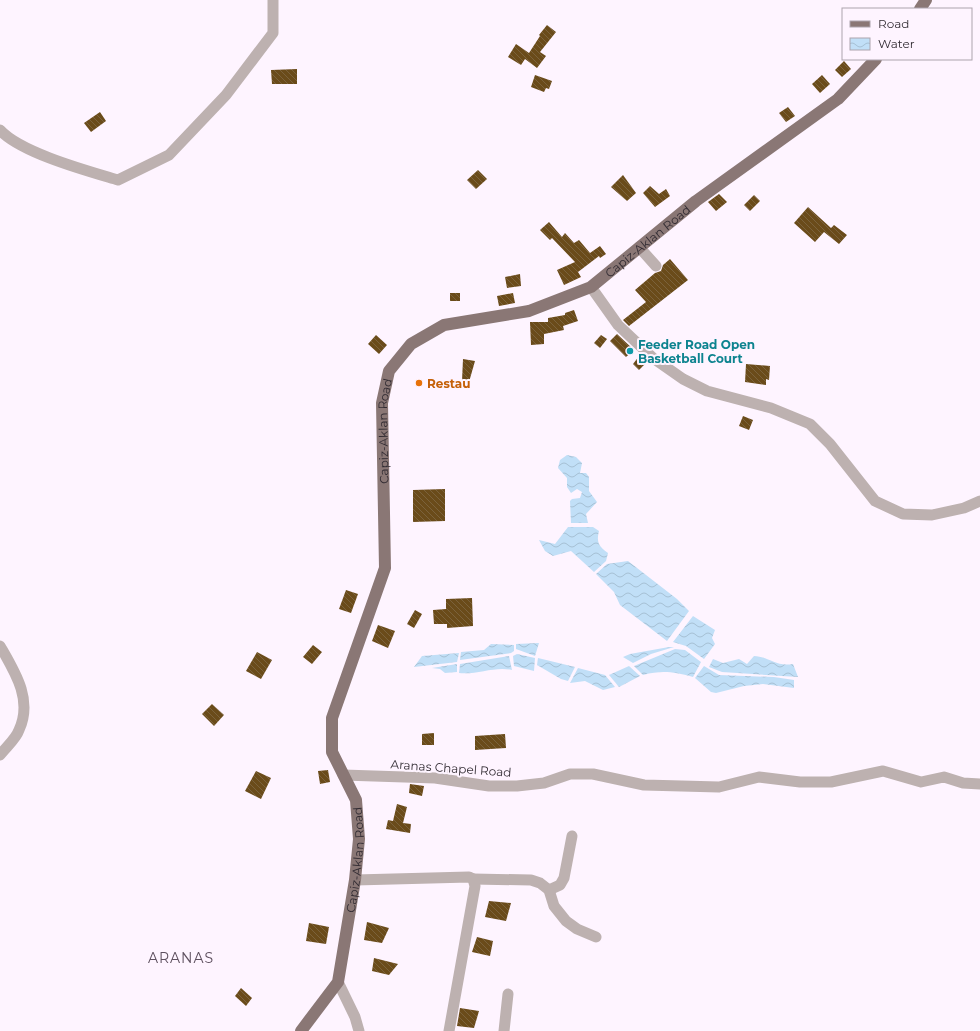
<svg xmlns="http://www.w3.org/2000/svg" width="980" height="1031" font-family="Montserrat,sans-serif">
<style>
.water{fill:url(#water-waves)}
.building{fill:url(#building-back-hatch)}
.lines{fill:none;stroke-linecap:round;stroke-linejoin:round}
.minor{stroke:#bdb1b0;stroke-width:11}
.major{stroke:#8a7775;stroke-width:12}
.culture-dot{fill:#0f9aa8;stroke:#fef4ff;stroke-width:1.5}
.food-dot{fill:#e8710a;stroke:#fef4ff;stroke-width:1.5}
.labels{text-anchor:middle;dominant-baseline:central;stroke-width:4;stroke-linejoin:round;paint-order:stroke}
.street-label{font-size:12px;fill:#312b32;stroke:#fef4ff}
.culture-label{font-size:12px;font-weight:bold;fill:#0d838f;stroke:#fef4ff;text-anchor:start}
.food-label{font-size:12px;font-weight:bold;fill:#c56008;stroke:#fef4ff;text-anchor:start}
.quarter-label{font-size:14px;letter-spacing:1px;fill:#5d4f5e;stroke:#fef4ff}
</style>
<defs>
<pattern id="water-waves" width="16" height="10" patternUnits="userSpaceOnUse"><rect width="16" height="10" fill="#c1dff7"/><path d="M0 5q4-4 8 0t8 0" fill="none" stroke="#a6c0d4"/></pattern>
<pattern id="building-back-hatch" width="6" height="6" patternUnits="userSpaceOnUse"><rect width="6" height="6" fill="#6a4b1a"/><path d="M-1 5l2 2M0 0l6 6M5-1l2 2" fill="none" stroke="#7b623c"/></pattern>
</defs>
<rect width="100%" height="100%" fill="#fef4ff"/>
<g class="water">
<polygon points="567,455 576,457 582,463 580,473 586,473 589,477 589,491 597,502 586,514 588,523 571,523 570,501 572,499 580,498 582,492 577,489 571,493 567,487 567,478 558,468 560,460"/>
<path d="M568 527H593L599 531C596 542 599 547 608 553L606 561 594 572 571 551 553 556 545 551 539 540 555 544Z"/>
<polygon points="628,561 677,599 689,611 667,641 620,605 614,592 596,574 607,564"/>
<polygon points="693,616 715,630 712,638 715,644 704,659 686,646 673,642"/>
<polygon points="539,643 535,656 516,649 516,644"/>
<polygon points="491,644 514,645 514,651 511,653 460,660 461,652 484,650"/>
<polygon points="669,647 674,647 651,654 633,663 623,657 630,654"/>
<path d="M675 649 685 650 701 662 693 677C673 672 663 670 643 675L634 666Z"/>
<polygon points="459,653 457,662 414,667 422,656"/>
<polygon points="517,654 535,658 534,671 514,666 513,656"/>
<path d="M509 656 512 670C495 666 477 675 459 673L460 664Z"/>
<path d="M754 656C770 657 775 667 793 664L798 677 722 672 709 667 713 659 723 663 739 659 747 664Z"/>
<polygon points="538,658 575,667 568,681 561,679 537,665"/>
<polygon points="457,664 457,672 445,673 440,669 432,668"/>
<polygon points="629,666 640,676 619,687 609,675"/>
<polygon points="704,666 719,675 774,677 794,680 794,688 763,684 744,686 716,693 711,692 695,678"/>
<polygon points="578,668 605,675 615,687 603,690 585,681 570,683"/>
</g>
<g class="building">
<polygon points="547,25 556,32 540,52 546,56 537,68 525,59 521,65 508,57 516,44 529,53 540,36 539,35"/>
<polygon points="844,61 851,69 842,77 835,70"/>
<polygon points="297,69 297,84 272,84 271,70"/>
<polygon points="535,75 552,81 549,89 546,88 544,92 531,87"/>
<polygon points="822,75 830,84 820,93 812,84"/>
<polygon points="788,107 795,116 786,122 779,113"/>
<polygon points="100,112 106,121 91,132 84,123"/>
<polygon points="478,170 487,179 476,189 467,180"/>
<polygon points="623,175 636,193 627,201 611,187"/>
<polygon points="650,186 659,194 666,189 670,196 655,207 643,193"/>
<polygon points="719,194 727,202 716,211 708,202"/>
<polygon points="754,195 760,201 750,211 744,205"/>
<polygon points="808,207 831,228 834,225 847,235 839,244 824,232 815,242 794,223"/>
<polygon points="549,222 562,237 565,233 574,243 579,240 590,253 600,246 606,254 600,258 599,256 578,272 581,277 564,285 557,270 575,262 552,238 550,240 540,230"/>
<polygon points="670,259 688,280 629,326 623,320 646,302 635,290 655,273 661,271 663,265"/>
<polygon points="520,274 521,286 507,288 505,277"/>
<rect x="450" y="293" width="10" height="8"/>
<polygon points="513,293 515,303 499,306 497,296"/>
<polygon points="574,310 578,321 563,326 564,330 544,334 544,344 531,345 530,322 548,322 548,318 565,315 565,313"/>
<polygon points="617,334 634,350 626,357 610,341"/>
<polygon points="376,335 387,345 379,354 368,344"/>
<polygon points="601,335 607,339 600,348 594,343"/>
<polygon points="640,355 647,362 639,370 633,364"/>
<polygon points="463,359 475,361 469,382 462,381"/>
<polygon points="746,364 770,366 769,380 766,379 766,385 745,382"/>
<polygon points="743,416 753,420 749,430 739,426"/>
<polygon points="445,489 445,521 413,522 413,490"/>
<polygon points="346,590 358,594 351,613 339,609"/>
<polygon points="472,598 473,626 447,628 447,624 434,624 433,610 446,609 446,599"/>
<polygon points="415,610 422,614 414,628 407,624"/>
<polygon points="378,625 395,631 388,648 372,641"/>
<polygon points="313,645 322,652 312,664 303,657"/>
<polygon points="257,652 272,660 261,679 246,671"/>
<polygon points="212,704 224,715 214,726 202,714"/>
<polygon points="434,733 434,745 422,745 422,734"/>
<polygon points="505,734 506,748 475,750 475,736"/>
<polygon points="445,767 461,767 461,775 445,772"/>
<polygon points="328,770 330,782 320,784 318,771"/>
<polygon points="256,771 271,778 261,799 245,791"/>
<polygon points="410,784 424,786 422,796 409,793"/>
<polygon points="397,804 407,807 403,823 411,824 410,833 386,829 388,820 393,821"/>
<polygon points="489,901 511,903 506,921 485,917"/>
<polygon points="367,922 389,928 382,943 364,940"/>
<polygon points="309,923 329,927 326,944 306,941"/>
<polygon points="477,937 493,941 490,956 472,952"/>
<polygon points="374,958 398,964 389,975 372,971"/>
<polygon points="241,988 252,998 246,1006 235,996"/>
<polygon points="460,1008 479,1011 474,1028 457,1026"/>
</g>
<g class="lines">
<g class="minor">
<path d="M0 130C21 153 88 171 118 180L169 155 226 95 273 33V0"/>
<polyline points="639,247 656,266"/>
<polyline points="591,287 618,325 653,358 683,379 707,391 771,408 810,424 830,444 875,501 903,514 932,515 964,508 980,501"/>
<path d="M0 646C15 672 33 700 19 730 16 739 6 747 0 755"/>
<polyline points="343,775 435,778 489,786 517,786 544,783 570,774 593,774 644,785 719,787 759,777 800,782 831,782 883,771 921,782 944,777 963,783 980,784"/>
<polyline points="473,879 531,880 540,883 549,890 554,906 566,921 577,929 596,937"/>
<polyline points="355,880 469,877 473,879 475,886 449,1031"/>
<polyline points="549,890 560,885 564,878 572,836"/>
<polyline points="338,982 355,1017 359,1031"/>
<polyline points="504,1031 508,994"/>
</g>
<g class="major">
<polyline points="920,9 926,0"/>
<path id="s1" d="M301 1031 338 982 355 880 359 839 356 800 332 752V718L385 568 382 403 389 371 411 344 444 325 529 311 591 287 696 201 838 99 876 59"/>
</g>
</g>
<circle class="culture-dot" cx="630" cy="351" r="4"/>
<circle class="food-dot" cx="419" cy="383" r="4"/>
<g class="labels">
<g class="street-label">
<text stroke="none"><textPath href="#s1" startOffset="988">Capiz-Aklan Road</textPath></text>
<text stroke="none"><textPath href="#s1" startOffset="629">Capiz-Aklan Road</textPath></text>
<text transform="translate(451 768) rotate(4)">Aranas Chapel Road</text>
<text stroke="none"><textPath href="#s1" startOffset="185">Capiz-Aklan Road</textPath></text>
</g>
<g class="culture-label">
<text x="638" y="344">Feeder Road Open<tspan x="638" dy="14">Basketball Court</tspan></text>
</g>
<g class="food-label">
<text x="427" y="383">Restau</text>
</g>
<g class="quarter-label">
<text x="181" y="958">ARANAS</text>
</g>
</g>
<rect x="842" y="8" width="130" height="52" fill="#fef4ff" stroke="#aca4ad"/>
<rect x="850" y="21" width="20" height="6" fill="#8a7775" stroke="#aca4ad"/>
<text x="878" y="28" font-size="12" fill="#312b32">Road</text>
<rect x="850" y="38" width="20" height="12" fill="url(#water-waves)" stroke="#aca4ad"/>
<text x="878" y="48" font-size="12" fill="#312b32">Water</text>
</svg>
